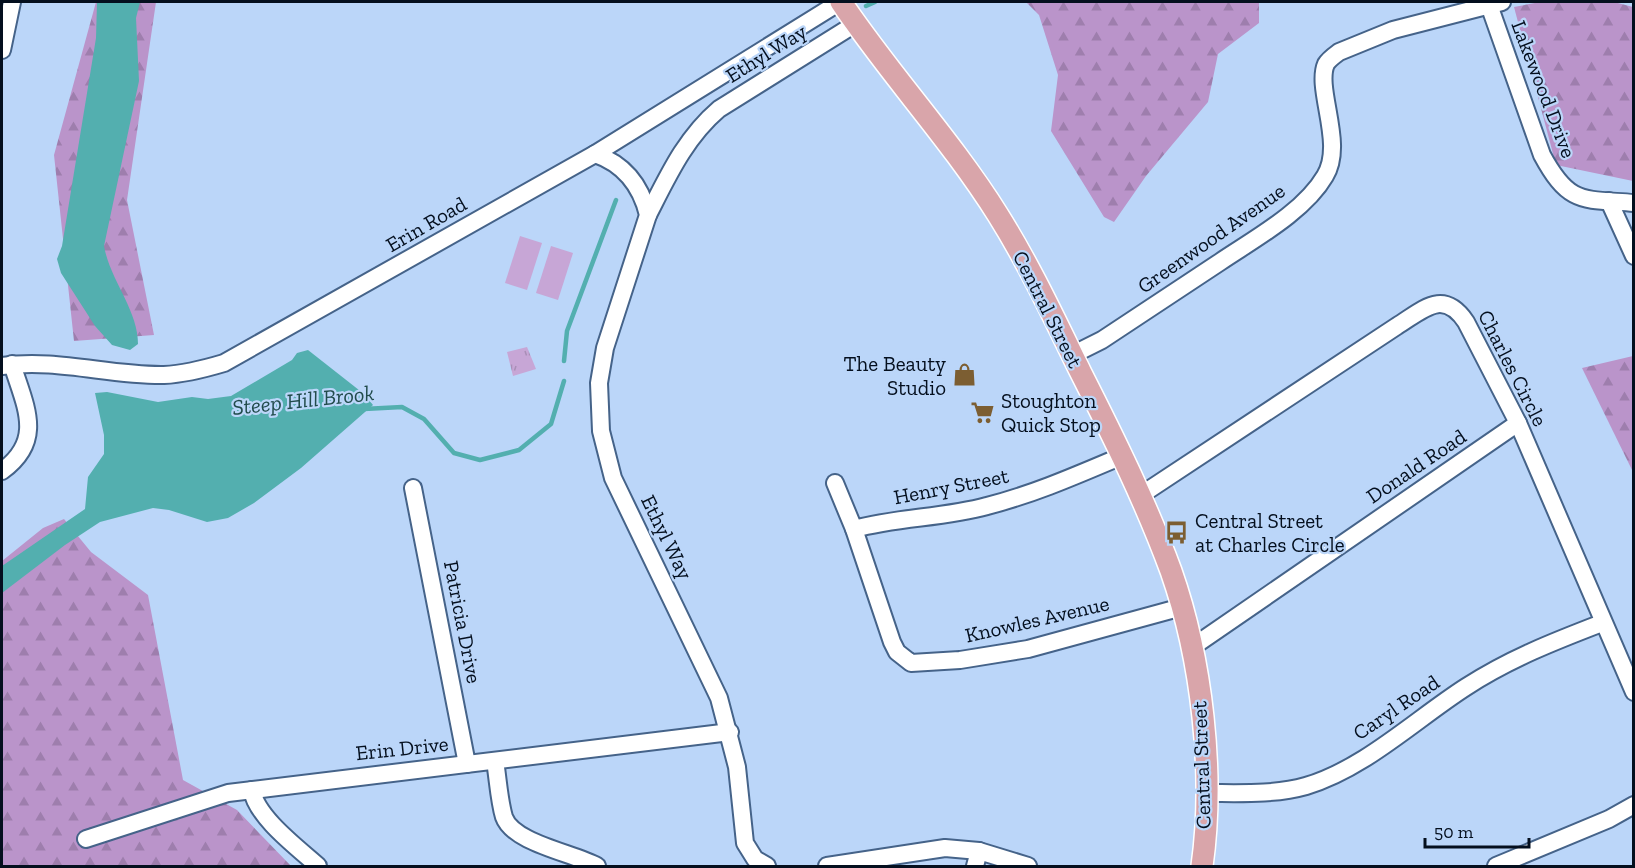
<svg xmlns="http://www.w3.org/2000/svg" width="1635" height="868" font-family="'Zilla Slab',serif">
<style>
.grass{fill:url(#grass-tufts)}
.forest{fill:url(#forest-firs)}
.garden{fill:#c7a6d6}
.water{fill:#53afaf}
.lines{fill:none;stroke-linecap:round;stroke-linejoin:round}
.stream{stroke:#53afaf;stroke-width:4.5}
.minor-casing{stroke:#456389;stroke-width:20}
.major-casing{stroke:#fff;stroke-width:24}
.minor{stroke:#fff;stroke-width:16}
.major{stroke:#d9a5aa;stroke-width:21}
.labels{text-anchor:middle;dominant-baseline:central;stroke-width:4.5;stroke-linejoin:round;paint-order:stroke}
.street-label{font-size:21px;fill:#040f1e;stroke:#bbd6f9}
.poi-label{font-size:21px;fill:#040f1e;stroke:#bbd6f9;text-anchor:start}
.water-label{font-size:22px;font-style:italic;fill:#214b4b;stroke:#bbd6f9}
</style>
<defs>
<pattern id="grass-tufts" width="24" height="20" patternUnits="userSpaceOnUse" patternTransform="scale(1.5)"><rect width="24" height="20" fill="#c7a6d6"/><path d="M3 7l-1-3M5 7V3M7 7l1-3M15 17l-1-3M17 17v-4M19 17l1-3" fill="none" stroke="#a98eb7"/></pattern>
<pattern id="forest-firs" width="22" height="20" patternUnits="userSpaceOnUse" patternTransform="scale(1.5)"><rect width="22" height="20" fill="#ba94ca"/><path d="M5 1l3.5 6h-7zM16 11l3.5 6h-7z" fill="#9e7ead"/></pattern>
</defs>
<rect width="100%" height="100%" fill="#bbd6f9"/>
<polygon class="grass" points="527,347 536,369 513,376 507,352"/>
<g class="forest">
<polygon points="96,2 156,2 127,200 154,335 74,341 54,155"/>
<polygon points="1026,2 1259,2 1259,23 1218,54 1208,102 1146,176 1114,222 1104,217 1051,131 1058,75 1039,15"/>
<polygon points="1540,2 1614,2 1633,7 1633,181 1556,165 1514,7"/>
<polygon points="1633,356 1634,356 1633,472 1582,368"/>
<polygon points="64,519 91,552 148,595 183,780 237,810 291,866 2,866 2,561 43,528"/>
</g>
<g class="garden">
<polygon points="520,236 542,243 527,290 505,283"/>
<polygon points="551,246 573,253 558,300 536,293"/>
</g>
<g class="water">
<path d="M97 2H140L136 18 139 81 104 246C110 280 138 310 138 344L130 350 112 345 95 326 61 273 57 259 62 246 96 38Z"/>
<polygon points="308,350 364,394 373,405 301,468 254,503 228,518 207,522 169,510 153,508 100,522 65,545 2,593 2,566 85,509 88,477 104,454 104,435 95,393 107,392 158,402 192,397 208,399 231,396 292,360 297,353"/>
</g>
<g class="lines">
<g class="stream">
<polyline points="866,6 875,2"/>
<polyline points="564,361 567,331 616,200"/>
<polyline points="364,409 402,407 424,419 454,453 480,460 519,450 551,424 564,381"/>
</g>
<defs>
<g id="minor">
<path d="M1488 2 1542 155C1569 205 1582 199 1634 203"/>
<polyline points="2,50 12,2"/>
<path d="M595 154C624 164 641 186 648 215L605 348 599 383 601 431 613 478 719 698 737 767 745 843 755 859 767 866"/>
<polyline points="1609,201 1634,256"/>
<path d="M648 215C668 176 685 138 719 109L855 24"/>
<path d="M1072 355 1102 340C1141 314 1180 288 1220 262 1254 239 1304 212 1325 176 1345 144 1315 89 1326 64 1329 59 1335 55 1339 52L1393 30 1502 2"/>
<path d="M2 366C56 358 110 376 164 375 185 374 204 369 224 363L595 154 840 2"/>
<path d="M2 471C45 440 25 406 12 364"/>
<polyline points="835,483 854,529 892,642 897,652 911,663 960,660 1028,649 1182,607"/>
<polyline points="413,488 467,764"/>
<path d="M1141 495 1397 326C1423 310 1443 288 1466 322L1518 423 1634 692"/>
<path d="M854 529C898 517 944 518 987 506 1034 494 1077 475 1122 456"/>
<polyline points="1191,648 1518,423"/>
<path d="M495 761C498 779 499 800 504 817 513 843 573 853 597 866"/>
<path d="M252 790C256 817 298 848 318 866"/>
<path d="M1206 793C1239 793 1274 795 1306 786 1364 769 1416 719 1466 687 1509 659 1555 641 1602 623"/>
<polyline points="86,839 228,793 730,732"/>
<polyline points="827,866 945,848 979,851 1028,866"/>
<polyline points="975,866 979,851"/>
<polyline points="1496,866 1609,819 1634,805"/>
</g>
<path id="major" d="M841 2C890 75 951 140 998 215 1030 266 1055 320 1081 373 1114 438 1146 503 1171 571 1202 659 1215 774 1202 866"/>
</defs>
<use href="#minor" class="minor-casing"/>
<use href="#major" class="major-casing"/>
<use href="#minor" class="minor"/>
<use href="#major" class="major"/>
</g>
<defs>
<symbol id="shop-bare" viewBox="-9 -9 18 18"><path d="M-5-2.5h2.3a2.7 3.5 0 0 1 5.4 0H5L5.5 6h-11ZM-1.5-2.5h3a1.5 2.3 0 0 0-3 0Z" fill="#7c5e32" stroke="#bbd6f9" stroke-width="2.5" paint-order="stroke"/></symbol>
<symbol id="supermarket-bare" viewBox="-9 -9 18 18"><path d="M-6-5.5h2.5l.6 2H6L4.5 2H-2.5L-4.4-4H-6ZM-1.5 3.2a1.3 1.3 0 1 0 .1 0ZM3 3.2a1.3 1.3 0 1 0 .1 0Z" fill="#7c5e32" stroke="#bbd6f9" stroke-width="2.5" paint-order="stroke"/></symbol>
<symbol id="bus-bare" viewBox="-9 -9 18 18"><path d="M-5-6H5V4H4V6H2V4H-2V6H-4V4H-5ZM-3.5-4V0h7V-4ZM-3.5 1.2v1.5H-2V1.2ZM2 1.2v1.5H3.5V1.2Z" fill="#7c5e32" stroke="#bbd6f9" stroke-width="2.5" paint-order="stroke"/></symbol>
</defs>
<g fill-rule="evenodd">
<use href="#shop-bare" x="948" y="358" width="33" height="33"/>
<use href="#supermarket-bare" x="966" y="396" width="33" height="33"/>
<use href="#bus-bare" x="1160" y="516" width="33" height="33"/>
</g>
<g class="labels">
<g class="street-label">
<text transform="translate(766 53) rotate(-32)">Ethyl Way</text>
<text transform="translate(1544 89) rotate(69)">Lakewood Drive</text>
<text transform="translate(426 224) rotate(-30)">Erin Road</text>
<text transform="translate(1211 238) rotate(-35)">Greenwood Avenue</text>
<text transform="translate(1048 309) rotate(63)">Central Street</text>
<text transform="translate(1513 368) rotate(63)">Charles Circle</text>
<text transform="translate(1416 466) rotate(-34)">Donald Road</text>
<text transform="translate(951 486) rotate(-11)">Henry Street</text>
<text transform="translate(667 537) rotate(64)">Ethyl Way</text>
<text transform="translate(1037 619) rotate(-13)">Knowles Avenue</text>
<text transform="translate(463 622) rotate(79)">Patricia Drive</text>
<text transform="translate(1396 707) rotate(-34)">Caryl Road</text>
<text transform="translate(402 748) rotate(-6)">Erin Drive</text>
<text transform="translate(1201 765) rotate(-92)">Central Street</text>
</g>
<g class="poi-label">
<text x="946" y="363" text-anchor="end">The Beauty<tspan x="946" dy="24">Studio</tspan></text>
<text x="1001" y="400">Stoughton<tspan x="1001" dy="24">Quick Stop</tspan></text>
<text x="1195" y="520">Central Street<tspan x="1195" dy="24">at Charles Circle</tspan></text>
</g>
<g class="water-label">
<text transform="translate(303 400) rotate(-6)">Steep Hill Brook</text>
</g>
</g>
<rect width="1635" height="868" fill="none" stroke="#040f1e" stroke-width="6"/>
<path d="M1425 838v9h104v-9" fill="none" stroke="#040f1e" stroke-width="3"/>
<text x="1434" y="838" font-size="18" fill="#040f1e" stroke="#bbd6f9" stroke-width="4.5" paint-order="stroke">50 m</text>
</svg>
